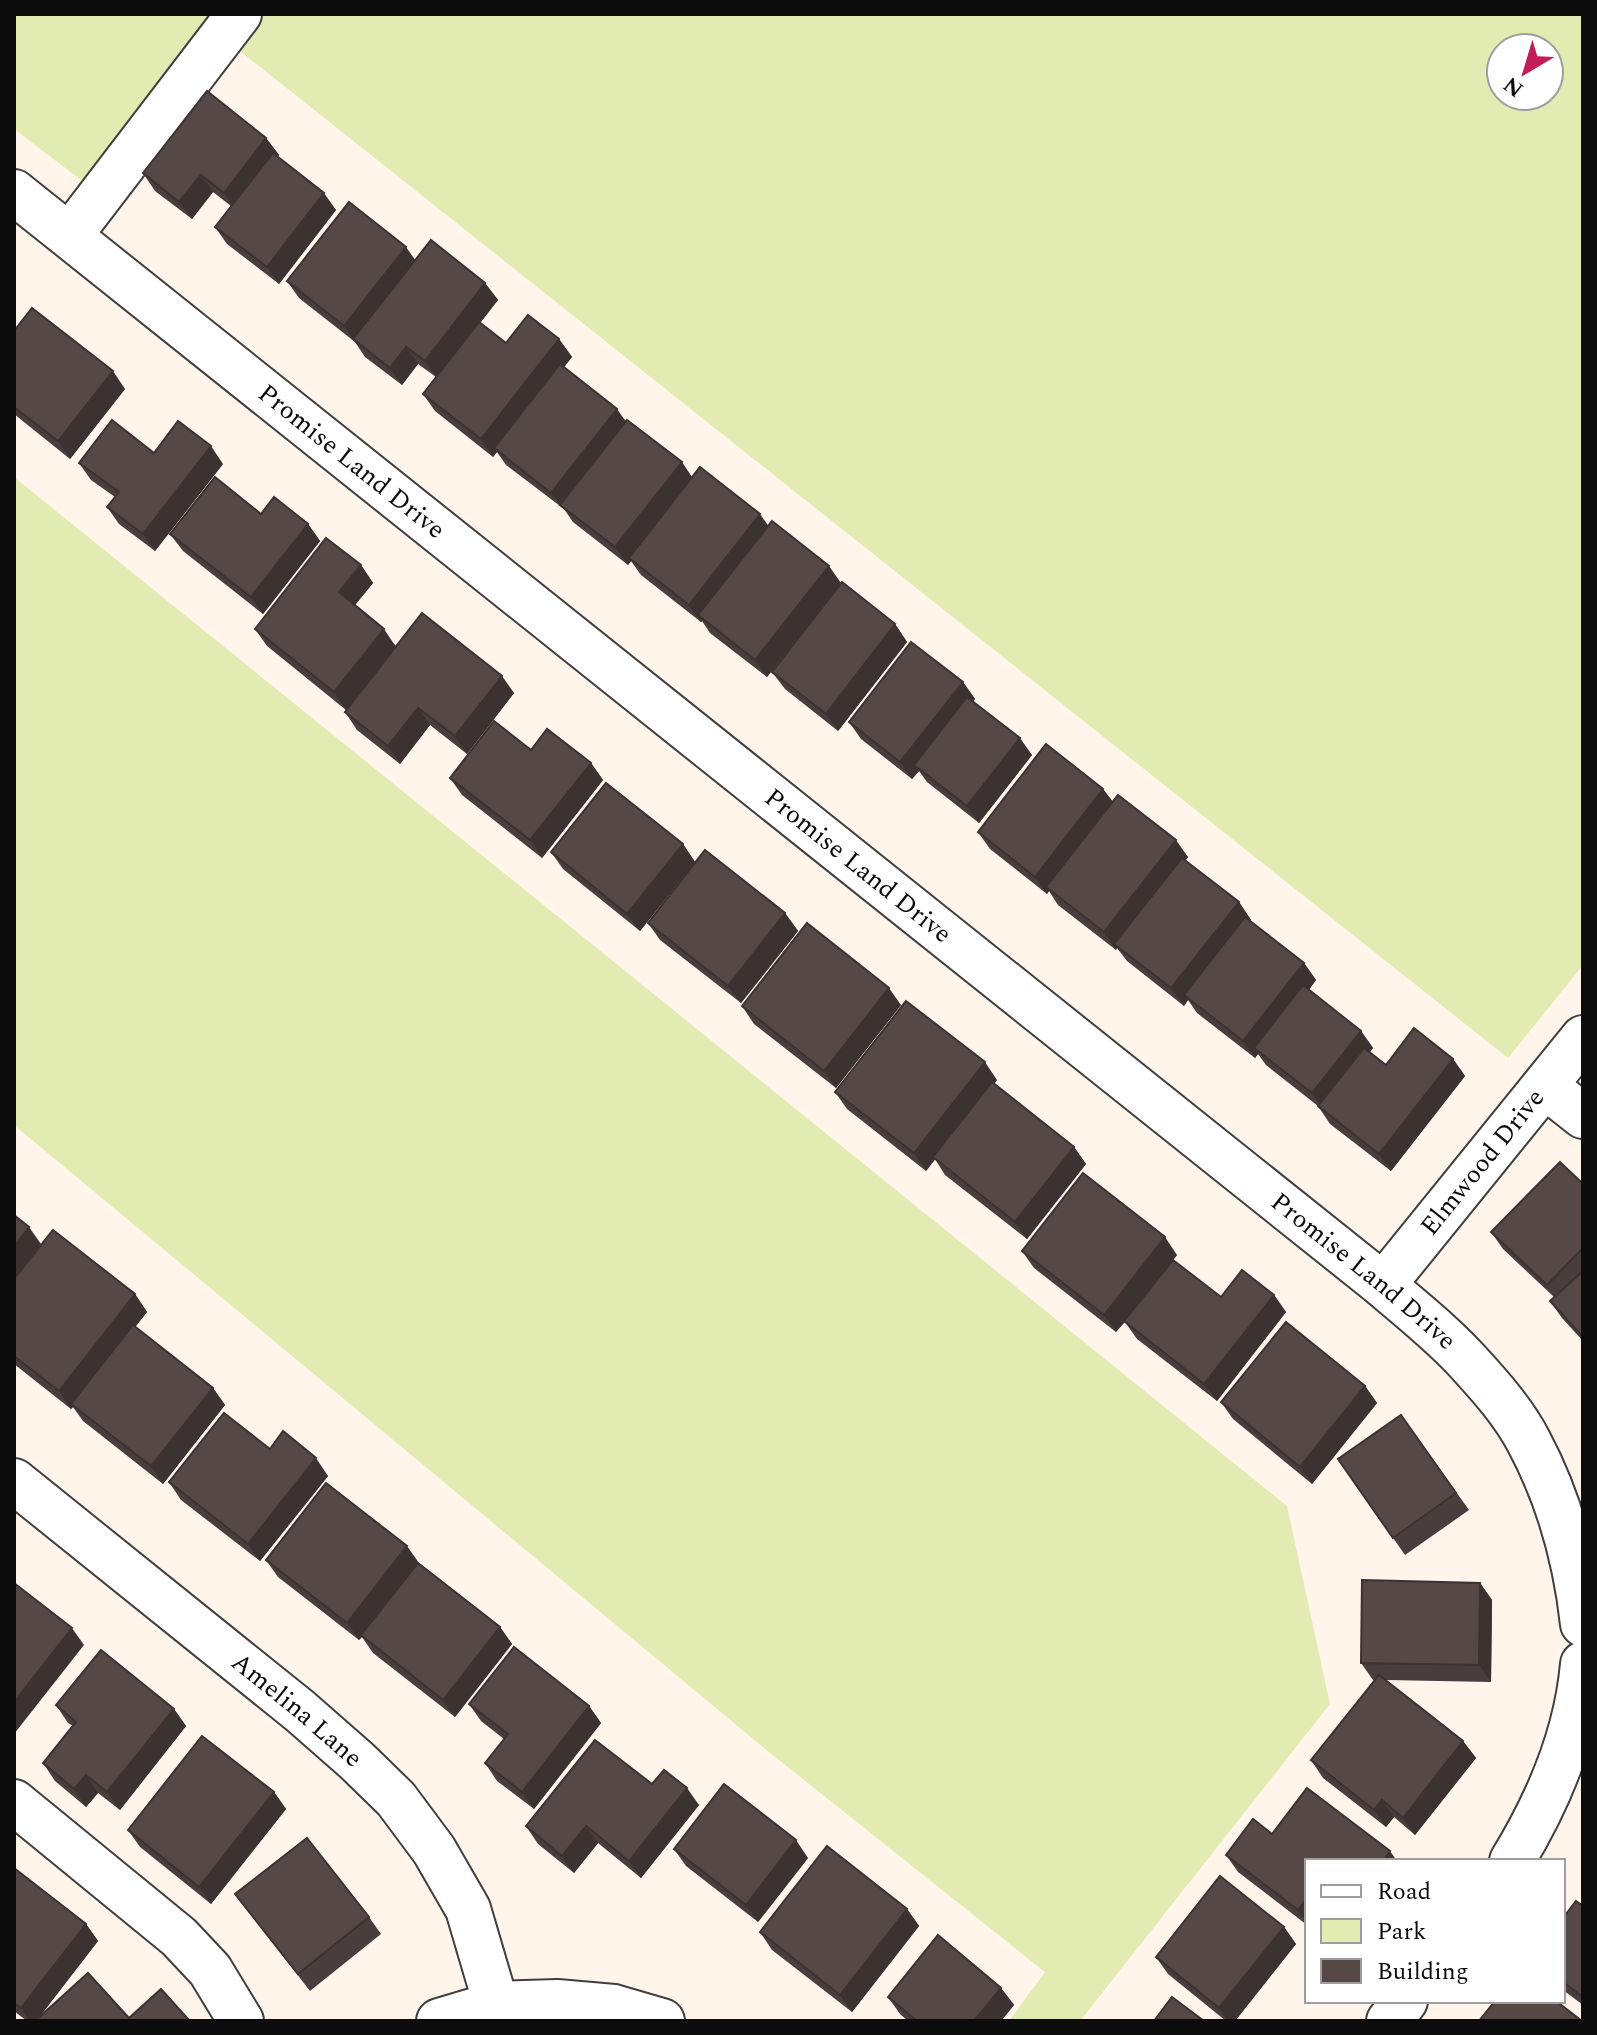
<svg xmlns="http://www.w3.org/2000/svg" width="1597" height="2035" font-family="Spectral,serif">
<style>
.green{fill:#e1ebb2;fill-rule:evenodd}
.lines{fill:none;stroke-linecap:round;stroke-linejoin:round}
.minor-casing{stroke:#3f3f3f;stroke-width:48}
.minor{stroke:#fff;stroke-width:44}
.wall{fill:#493e3d}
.shaded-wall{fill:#3c3232}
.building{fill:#554847;stroke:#3c3232;stroke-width:2}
.labels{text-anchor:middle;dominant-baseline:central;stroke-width:8;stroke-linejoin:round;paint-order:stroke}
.street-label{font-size:26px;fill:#0c0c0c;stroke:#fff}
</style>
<rect width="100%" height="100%" fill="#fff5ea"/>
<g class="green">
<path d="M14 14H1583V965L1508 1058 240 51 118 208 14 129ZM1501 48H1549V96H1501Z"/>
<polygon points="14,477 1287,1506 1330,1704 1080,2021 1009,2021 1045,1972 764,1748 14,1125"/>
</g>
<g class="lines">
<defs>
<g id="minor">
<path id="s1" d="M14 192 1383 1285C1412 1310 1444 1335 1469 1363 1491 1387 1514 1413 1529 1442 1559 1498 1576 1561 1583 1624"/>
<polyline points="70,235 239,14"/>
<polyline points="1545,1086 1583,1116"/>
<path id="s2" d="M1383 1285 1583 1038"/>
<path id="s3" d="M14 1481 300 1711 357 1761 396 1799 434 1850 468 1909 496 2004"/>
<polyline points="14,1802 179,1937 210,1970 241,2021"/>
<path d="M1512 1861C1548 1802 1577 1733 1583 1664"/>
<polyline points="439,2021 496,2004 557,2002 614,2007 662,2021"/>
<polyline points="1389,2021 1405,2001"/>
</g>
</defs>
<use href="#minor" class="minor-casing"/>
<use href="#minor" class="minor"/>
</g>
<g class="wall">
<polygon points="266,138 279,155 278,157 336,210 279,284 227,244 215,227 231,206 213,192 192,219 155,191 143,173"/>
<polygon points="415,260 485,283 498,300 480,323 506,343 559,339 572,357 564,367 626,421 692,477 768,526 841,583 767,677 710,633 702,621 701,622 641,575 631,561 628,565 573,522 564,509 506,465 497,452 493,457 435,411 423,394 436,377 418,364 402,385 365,357 355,342 299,298 287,281"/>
<polygon points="14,331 125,389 70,459 14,414"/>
<polygon points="154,453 223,464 155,551 119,524 107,507 115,497 91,480 79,463"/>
<polygon points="308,524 320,541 263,614 183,551 170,534"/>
<polygon points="361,565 373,583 355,605 396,646 514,693 467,754 430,725 400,764 357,730 345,712 384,662 346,710 267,646 255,629"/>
<polygon points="895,624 907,642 838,731 785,689 772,672"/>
<polygon points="963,682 975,699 973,701 1032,755 979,823 927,782 919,771 912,779 861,739 849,722"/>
<polygon points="531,750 591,763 603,780 542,858 462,795 450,778"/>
<polygon points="1103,789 1113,802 1188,857 1185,861 1239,902 1251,920 1250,921 1304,963 1316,980 1309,990 1361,1031 1373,1048 1370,1052 1386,1065 1453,1059 1465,1076 1391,1171 1330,1124 1318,1106 1266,1065 1258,1054 1255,1058 1197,1013 1188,1000 1184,1006 1127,961 1117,948 1116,950 1058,905 1049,891 1047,894 990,849 978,832"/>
<polygon points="683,844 695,862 640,931 563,869 551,852"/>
<polygon points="785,913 798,931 741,1003 660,940 648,923"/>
<polygon points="901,1005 836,1088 754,1024 742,1006"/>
<polygon points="997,1080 994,1084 1074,1147 1086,1164 1027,1239 945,1175 935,1159 926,1171 847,1109 835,1092"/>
<polygon points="1583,1184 1583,1341 1562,1318 1550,1301 1554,1297 1503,1249 1491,1232"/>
<polygon points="1022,1251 1177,1255 1173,1260 1221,1297 1274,1295 1286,1312 1217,1401 1137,1339 1125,1322 1116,1332 1034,1268"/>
<polygon points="14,1279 135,1294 147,1312 135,1327 213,1388 225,1405 163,1484 83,1421 73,1407 71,1409 14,1364"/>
<polygon points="1365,1386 1377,1403 1312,1484 1233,1419 1221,1402"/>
<polygon points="1401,1415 1469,1510 1405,1555 1338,1459"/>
<polygon points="270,1449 328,1476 260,1561 181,1500 169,1482"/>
<polygon points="266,1560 419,1563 500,1627 512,1644 455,1717 373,1653 362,1637 359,1640 278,1577"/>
<polygon points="1480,1583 1492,1600 1491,1682 1386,1680 1463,1741 1476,1758 1415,1835 1394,1817 1386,1827 1323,1778 1311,1760 1375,1680 1373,1680 1361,1663"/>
<polygon points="469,1704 589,1706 601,1723 534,1809 497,1781 485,1763 504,1739 481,1721"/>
<polygon points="56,1705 174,1709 186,1726 120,1810 98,1793 86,1807 55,1781 43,1763 73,1726 68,1723"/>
<polygon points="652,1784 699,1805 641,1878 598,1843 574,1873 538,1844 526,1826"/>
<polygon points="274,1792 286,1809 211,1904 140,1847 128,1830"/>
<polygon points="1272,1834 1307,1861 1307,1925 1238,1872 1226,1855"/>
<polygon points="674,1849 808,1858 758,1922 686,1866"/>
<polygon points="14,1868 86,1924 98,1941 38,2019 129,2018 161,1989 190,2021 27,2021 14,2011"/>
<polygon points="235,1894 369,1917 381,1934 310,1991"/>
<polygon points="1583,1906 1583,2005 1563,1990 1563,1918"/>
<polygon points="907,1909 919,1926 852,2012 772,1950 760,1932"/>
<polygon points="1284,1927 1296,1944 1235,2021 1226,2021 1168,1974 1156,1957"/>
<polygon points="1001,1988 1014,2005 1001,2021 908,2021 900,2014 888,1997"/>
</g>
<g class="shaded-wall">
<polygon points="266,138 279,155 236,210 224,193"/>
<polygon points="201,175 213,192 192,219 179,202"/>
<polygon points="324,193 336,210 279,284 267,267"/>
<polygon points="406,247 418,264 354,340 344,326"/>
<polygon points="485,283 498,300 437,378 425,361"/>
<polygon points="559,339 572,357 498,451 494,448 497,452 493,457 481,439"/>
<polygon points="406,347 418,364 402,385 390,368"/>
<polygon points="113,371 125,389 70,459 58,441"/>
<polygon points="617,409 629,426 560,505 564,510 551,493"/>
<polygon points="211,446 223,464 155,551 143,534"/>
<polygon points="682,462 694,480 629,558 631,561 628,565 615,547"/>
<polygon points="760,514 772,531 698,615 702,621 701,622 689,605"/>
<polygon points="308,524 320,541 263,614 251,597"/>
<polygon points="361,565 373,583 351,610 339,592"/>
<polygon points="829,566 841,583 767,677 755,660"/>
<polygon points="895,624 907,642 838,731 826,714"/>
<polygon points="384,629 396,647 346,710 334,692"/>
<polygon points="502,676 514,693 467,754 455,736"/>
<polygon points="963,682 975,699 920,769 914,765 919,771 912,779 900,762"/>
<polygon points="418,708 430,725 400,764 388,746"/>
<polygon points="1020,738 1032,755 979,823 967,806"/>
<polygon points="591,763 603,780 542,858 530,840"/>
<polygon points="1103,789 1116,806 1046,887 1049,891 1047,894 1035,877"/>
<polygon points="1176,840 1188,857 1118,947 1114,944 1117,948 1116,950 1104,932"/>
<polygon points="683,844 695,862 640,931 627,914"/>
<polygon points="1239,902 1251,920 1189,999 1184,995 1188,1000 1184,1006 1171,988"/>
<polygon points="785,913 798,931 741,1003 728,986"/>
<polygon points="1304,963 1316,980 1260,1052 1254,1048 1258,1054 1255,1058 1243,1041"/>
<polygon points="889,988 901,1005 836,1088 824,1071"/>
<polygon points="1361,1031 1373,1048 1324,1111 1312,1093"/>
<polygon points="1453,1059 1465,1076 1391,1171 1379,1154"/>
<polygon points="985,1062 997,1080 926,1171 914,1153"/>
<polygon points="1074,1147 1086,1164 1027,1239 1015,1222"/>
<polygon points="29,1227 41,1244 14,1279 14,1246"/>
<polygon points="1165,1237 1177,1255 1116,1332 1104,1315"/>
<polygon points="135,1294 147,1312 73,1406 71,1404 73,1407 71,1409 59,1391"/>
<polygon points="1274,1295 1286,1312 1217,1401 1204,1384"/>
<polygon points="1365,1386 1377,1403 1312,1484 1300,1467"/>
<polygon points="213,1388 225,1405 163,1484 151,1466"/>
<polygon points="316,1458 328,1476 260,1561 248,1544"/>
<polygon points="407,1546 419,1563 359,1640 347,1623"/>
<polygon points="1480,1583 1492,1600 1491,1682 1479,1665"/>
<polygon points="500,1627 512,1644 455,1717 443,1700"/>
<polygon points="72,1628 84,1645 14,1734 14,1702"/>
<polygon points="589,1706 601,1723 534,1809 522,1792"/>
<polygon points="174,1709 186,1726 120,1810 107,1792"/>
<polygon points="1463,1741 1476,1758 1415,1835 1403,1818"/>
<polygon points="86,1775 98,1793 86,1807 74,1789"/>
<polygon points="687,1788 699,1805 641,1878 629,1861"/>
<polygon points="274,1792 286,1809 211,1904 199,1887"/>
<polygon points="1382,1800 1394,1817 1386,1827 1374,1810"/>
<polygon points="586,1826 598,1843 574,1873 562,1856"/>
<polygon points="796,1840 808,1858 758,1922 746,1905"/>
<polygon points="1390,1851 1397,1861 1383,1861"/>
<polygon points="1307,1898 1307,1923 1298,1910"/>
<polygon points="907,1909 919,1926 852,2012 840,1995"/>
<polygon points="86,1924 98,1941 36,2021 30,2021 21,2008"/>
<polygon points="1284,1927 1296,1944 1235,2021 1228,2021 1219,2008"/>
<polygon points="1001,1988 1014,2005 1001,2021 974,2021"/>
</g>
<g class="building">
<polygon points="207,91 266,138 224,193 201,175 179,202 143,173"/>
<polygon points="273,153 324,193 267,267 215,227"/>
<polygon points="349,202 406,247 344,326 287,281"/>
<polygon points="431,240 485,283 425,361 406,347 390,368 353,339"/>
<polygon points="32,308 113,371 58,441 14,407 14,331"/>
<polygon points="528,315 559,339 481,439 423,394 479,322 506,343"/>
<polygon points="560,364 617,409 551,493 494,448"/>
<polygon points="112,420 154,453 178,421 211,446 143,534 107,507 119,492 79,463"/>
<polygon points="627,420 682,462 615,547 560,505"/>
<polygon points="700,467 760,514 689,605 629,558"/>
<polygon points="215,477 261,514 274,497 308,524 251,597 170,534"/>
<polygon points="772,521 829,566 755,660 698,615"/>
<polygon points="326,538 361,565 339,592 384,629 334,692 255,629"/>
<polygon points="842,582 895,624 826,714 772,672"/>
<polygon points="422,613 502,676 455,736 418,708 388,746 345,712"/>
<polygon points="911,642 963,682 900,762 849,722"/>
<polygon points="967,697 1020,738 967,806 914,765"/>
<polygon points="494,721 531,750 547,729 591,763 530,840 450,778"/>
<polygon points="1046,744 1103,789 1035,877 978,832"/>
<polygon points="606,783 683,844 627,914 551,852"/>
<polygon points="1118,795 1176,840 1104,932 1046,887"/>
<polygon points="705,850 785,913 728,986 648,923"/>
<polygon points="1182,858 1239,902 1171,988 1114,944"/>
<polygon points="1245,917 1304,963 1243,1041 1184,995"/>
<polygon points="807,923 889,988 824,1071 742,1006"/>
<polygon points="1303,985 1361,1031 1312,1093 1254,1048"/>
<polygon points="906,1001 985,1062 914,1153 835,1092"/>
<polygon points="1414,1028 1453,1059 1379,1154 1318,1106 1364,1048 1386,1065"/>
<polygon points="992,1082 1074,1147 1015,1222 933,1157"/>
<polygon points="1560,1162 1583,1184 1583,1248 1547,1285 1491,1232"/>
<polygon points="1083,1173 1165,1237 1104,1315 1022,1251"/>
<polygon points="14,1215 29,1227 14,1246"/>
<polygon points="53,1230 135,1294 59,1391 14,1356 14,1279"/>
<polygon points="1173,1260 1221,1297 1242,1270 1274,1295 1204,1384 1124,1321"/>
<polygon points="1583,1271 1583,1337 1550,1301"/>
<polygon points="1286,1322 1365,1386 1300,1467 1221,1402"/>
<polygon points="133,1325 213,1388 151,1466 71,1404"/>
<polygon points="224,1413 270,1449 283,1431 316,1458 248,1544 169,1482"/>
<polygon points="1401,1415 1456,1493 1393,1538 1338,1459"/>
<polygon points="326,1483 407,1546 347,1623 266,1560"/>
<polygon points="418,1563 500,1627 443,1700 361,1635"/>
<polygon points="1362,1580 1480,1583 1479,1665 1361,1663"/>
<polygon points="14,1583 72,1628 14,1702"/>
<polygon points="514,1647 589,1706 522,1792 485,1763 508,1734 469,1704"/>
<polygon points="101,1650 174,1709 107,1792 86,1775 74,1789 43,1763 76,1722 56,1705"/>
<polygon points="1379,1675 1463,1741 1403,1818 1382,1800 1374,1810 1311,1760"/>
<polygon points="202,1736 274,1792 199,1887 128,1830"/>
<polygon points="595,1740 652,1784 664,1770 687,1788 629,1861 586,1826 562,1856 526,1826"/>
<polygon points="724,1784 796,1840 746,1905 674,1849"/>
<polygon points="1307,1788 1390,1851 1383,1861 1307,1861 1307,1898 1298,1910 1226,1855 1253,1819 1272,1834"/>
<polygon points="307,1838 369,1917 298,1974 235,1894"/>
<polygon points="827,1846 907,1909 840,1995 760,1932"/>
<polygon points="14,1868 86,1924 21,2008 14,2003"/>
<polygon points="1220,1876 1284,1927 1219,2008 1156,1957"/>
<polygon points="1576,1901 1583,1906 1583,1997 1563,1982 1563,1918"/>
<polygon points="938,1935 1001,1988 974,2021 917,2021 888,1997"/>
<polygon points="88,1973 129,2018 161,1989 188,2019 186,2021 35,2021"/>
<polygon points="1172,1997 1204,2021 1154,2021"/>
<polygon points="1495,2001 1556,2001 1582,2021 1479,2021"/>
</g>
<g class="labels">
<g class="street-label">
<text stroke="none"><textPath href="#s1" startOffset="432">Promise Land Drive</textPath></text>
<text stroke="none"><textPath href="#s1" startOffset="1080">Promise Land Drive</textPath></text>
<text stroke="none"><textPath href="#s2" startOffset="158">Elmwood Drive</textPath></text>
<text stroke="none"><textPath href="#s1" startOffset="1728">Promise Land Drive</textPath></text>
<text stroke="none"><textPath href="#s3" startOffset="364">Amelina Lane</textPath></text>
</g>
</g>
<rect width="1597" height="2035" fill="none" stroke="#0c0c0c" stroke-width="32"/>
<rect x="1305" y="1859" width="260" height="144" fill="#ffffff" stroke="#9e9e9e" stroke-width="2"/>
<rect x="1321" y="1885" width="40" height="12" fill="#ffffff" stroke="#9e9e9e" stroke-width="2"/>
<text x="1377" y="1899" font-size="24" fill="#0c0c0c">Road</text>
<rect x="1321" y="1919" width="40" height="24" fill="#e1ebb2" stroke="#9e9e9e" stroke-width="2"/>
<text x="1377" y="1939" font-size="24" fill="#0c0c0c">Park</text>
<rect x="1321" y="1959" width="40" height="24" fill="#554847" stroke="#9e9e9e" stroke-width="2"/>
<text x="1377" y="1979" font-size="24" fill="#0c0c0c">Building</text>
<g transform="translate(1525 72) rotate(218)"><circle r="38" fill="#ffffff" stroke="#9e9e9e" stroke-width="2"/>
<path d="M0-6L14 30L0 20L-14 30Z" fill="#c31c58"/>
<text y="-12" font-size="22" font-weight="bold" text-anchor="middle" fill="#0c0c0c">N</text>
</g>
</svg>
